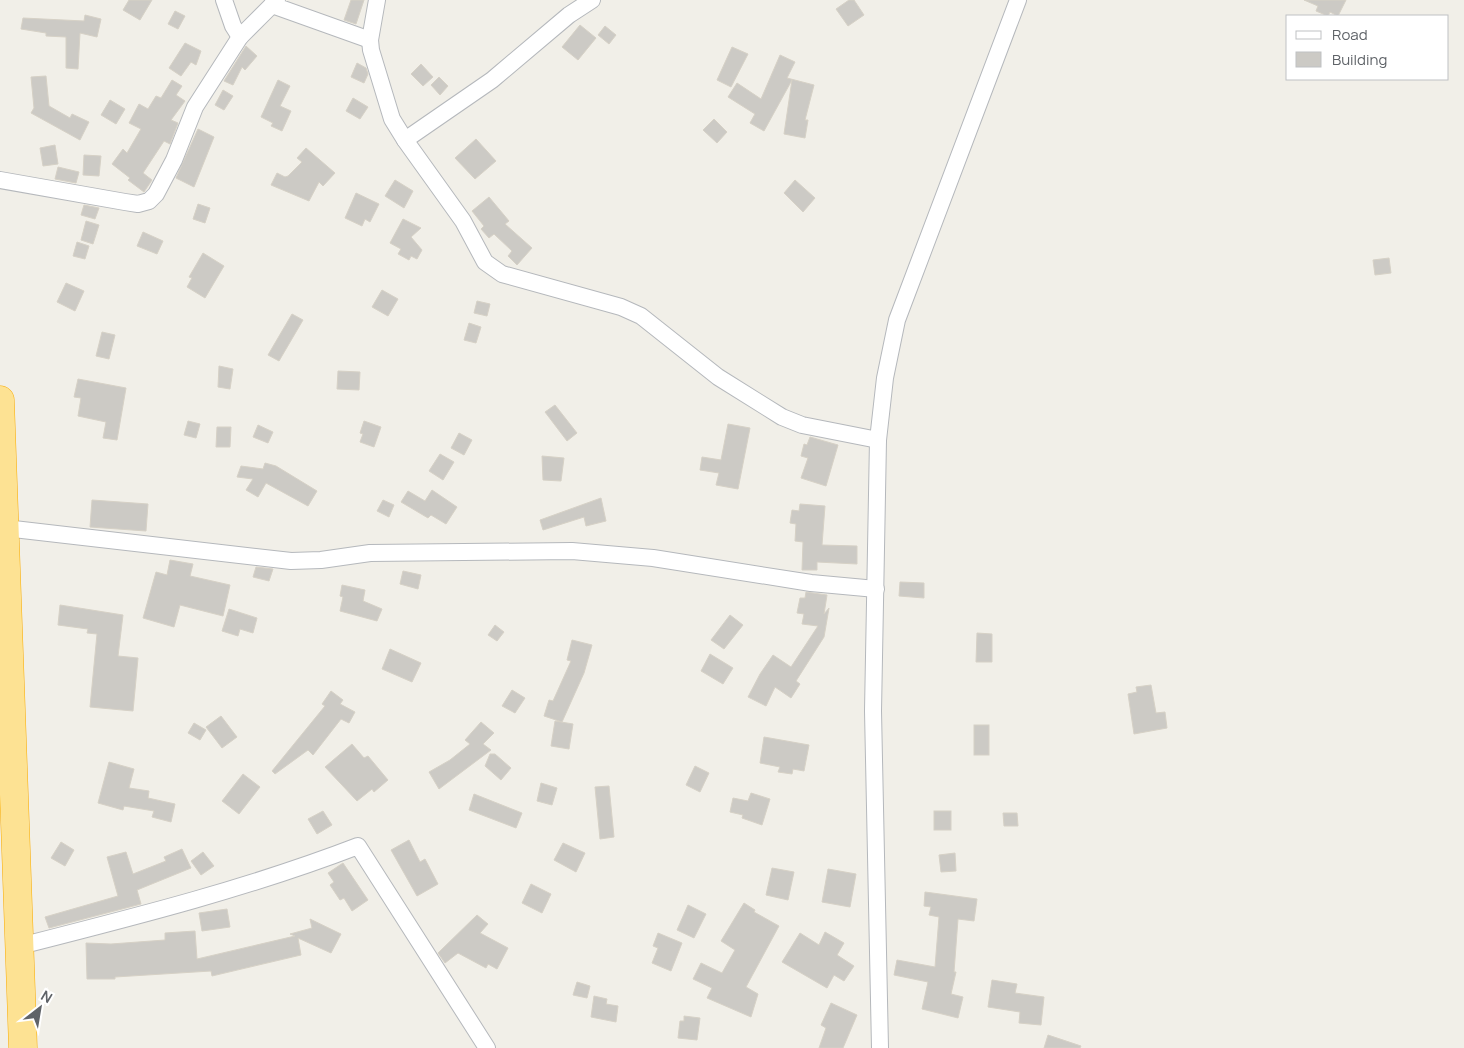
<svg xmlns="http://www.w3.org/2000/svg" width="1464" height="1048" font-family="Manrope,sans-serif">
<style>
.building{fill:#cccac5;stroke:#d6d1c6}
.lines{fill:none;stroke-linecap:round;stroke-linejoin:round}
.street-casing{stroke:#b5b8bc;stroke-width:18}
.highway-casing{stroke:#f9ab00;stroke-width:29}
.street{stroke:#fff;stroke-width:16}
.highway{stroke:#fde293;stroke-width:28}
</style>
<rect width="100%" height="100%" fill="#f1efe8"/>
<g class="building">
<polygon points="129,0 152,0 140,20 123,10"/>
<polygon points="351,0 364,0 356,24 344,20"/>
<polygon points="849,0 854,0 864,15 848,26 836,9"/>
<polygon points="1304,0 1346,0 1338,16 1330,12 1328,16 1316,11 1318,6"/>
<polygon points="175,11 185,16 178,29 168,24"/>
<polygon points="85,15 101,19 97,37 80,33 78,69 66,68 66,37 46,36 46,33 21,29 23,18 84,21"/>
<polygon points="580,25 596,38 578,60 562,47"/>
<polygon points="605,26 616,35 609,44 598,35"/>
<polygon points="185,43 201,51 196,65 191,62 181,76 169,68"/>
<polygon points="246,46 257,56 245,70 242,67 233,85 224,81"/>
<polygon points="732,47 748,54 731,87 717,80"/>
<polygon points="780,55 795,62 787,78 814,85 805,120 808,120 805,138 784,134 792,80 764,131 750,123 755,114 728,97 737,83 761,99"/>
<polygon points="357,63 366,68 368,74 364,83 351,77"/>
<polygon points="421,64 433,77 423,86 411,74"/>
<polygon points="46,76 49,106 70,118 72,114 89,122 80,140 31,113 34,108 31,77"/>
<polygon points="439,77 448,86 440,95 431,85"/>
<polygon points="172,80 182,86 176,95 185,101 171,120 178,123 170,144 164,141 143,173 152,180 144,192 128,180 130,178 112,164 123,149 127,153 141,129 129,123 139,104 148,109 156,96 161,98"/>
<polygon points="278,80 290,86 280,106 291,111 282,131 271,126 273,123 261,117"/>
<polygon points="223,90 233,96 224,110 215,105"/>
<polygon points="353,98 368,107 360,119 346,111"/>
<polygon points="110,100 125,109 116,124 101,115"/>
<polygon points="714,119 727,132 717,143 703,130"/>
<polygon points="198,129 214,137 194,187 176,178"/>
<polygon points="476,139 496,161 475,179 455,158"/>
<polygon points="55,145 58,164 43,166 40,148"/>
<polygon points="306,148 335,173 323,186 319,182 309,201 271,185 277,173 285,177 288,176 302,162 297,158"/>
<polygon points="84,155 101,156 99,176 83,175"/>
<polygon points="58,167 79,172 76,183 55,179"/>
<polygon points="395,180 413,191 404,208 385,196"/>
<polygon points="795,180 815,198 803,212 784,193"/>
<polygon points="356,193 379,204 370,222 365,219 362,226 345,218"/>
<polygon points="489,197 509,221 505,224 532,248 517,265 508,256 512,251 494,234 489,238 481,229 484,226 472,211"/>
<polygon points="198,204 210,208 205,223 193,219"/>
<polygon points="84,205 99,208 95,219 81,215"/>
<polygon points="403,219 421,228 411,237 422,250 417,259 411,256 409,260 398,254 401,249 390,243"/>
<polygon points="86,221 99,225 93,244 81,240"/>
<polygon points="143,232 163,241 157,254 137,246"/>
<polygon points="77,242 89,246 85,259 73,256"/>
<polygon points="203,253 224,266 205,298 187,287 192,278 189,277"/>
<polygon points="1389,258 1391,273 1375,275 1373,260"/>
<polygon points="66,283 84,291 75,311 57,302"/>
<polygon points="382,290 398,299 388,316 372,307"/>
<polygon points="477,301 490,304 487,316 474,313"/>
<polygon points="292,314 303,320 279,361 268,355"/>
<polygon points="469,323 481,327 476,343 464,340"/>
<polygon points="102,332 115,335 109,359 96,356"/>
<polygon points="219,366 233,369 230,389 218,387"/>
<polygon points="338,371 360,372 359,390 337,389"/>
<polygon points="78,379 126,388 117,440 103,438 106,422 78,416 81,398 74,397"/>
<polygon points="555,405 577,433 567,441 545,412"/>
<polygon points="188,421 200,424 196,438 184,435"/>
<polygon points="364,421 381,427 374,447 360,442 363,434 360,433"/>
<polygon points="728,424 750,428 738,489 716,485 719,473 700,470 702,457 721,460"/>
<polygon points="258,425 273,432 268,443 253,437"/>
<polygon points="217,427 231,427 230,447 216,447"/>
<polygon points="459,433 472,440 464,455 451,448"/>
<polygon points="810,437 838,445 826,486 801,478 808,458 801,456 804,444 807,445"/>
<polygon points="440,454 454,462 443,480 429,471"/>
<polygon points="542,456 564,458 561,481 543,480"/>
<polygon points="265,463 276,466 317,491 308,506 266,483 258,497 246,490 253,479 237,477 241,466 263,469"/>
<polygon points="432,490 457,507 446,524 431,515 428,518 401,502 408,491 425,501"/>
<polygon points="601,498 606,521 586,526 584,517 543,530 540,520"/>
<polygon points="92,500 148,504 146,531 90,527"/>
<polygon points="383,500 394,505 389,517 377,511"/>
<polygon points="800,504 825,506 822,545 857,546 857,564 817,562 817,570 802,570 803,542 795,541 796,524 790,523 792,510 799,511"/>
<polygon points="170,560 193,564 190,576 230,585 223,616 180,605 174,627 143,618 156,572 167,575"/>
<polygon points="256,567 273,569 269,581 253,577"/>
<polygon points="403,571 421,575 418,589 400,584"/>
<polygon points="900,582 924,583 924,598 899,596"/>
<polygon points="342,585 365,590 363,601 382,609 377,621 340,611 343,597 340,596"/>
<polygon points="806,592 827,595 824,614 829,608 824,637 796,681 800,684 791,698 775,687 766,706 748,697 760,674 773,655 791,667 818,626 802,624 804,614 797,613 800,598 805,598"/>
<polygon points="60,605 123,615 118,656 138,658 133,711 90,707 97,634 87,633 88,629 58,625"/>
<polygon points="229,609 257,618 253,633 240,629 238,636 222,631"/>
<polygon points="730,615 743,625 724,649 711,640"/>
<polygon points="495,625 504,632 497,641 488,635"/>
<polygon points="977,633 992,634 992,662 976,662"/>
<polygon points="572,640 592,645 584,673 562,722 544,716 549,700 553,701 571,661 567,660"/>
<polygon points="390,649 421,663 412,682 382,669"/>
<polygon points="710,654 733,668 723,684 701,671"/>
<polygon points="1151,685 1156,713 1165,712 1167,728 1134,734 1128,694 1137,692 1136,687"/>
<polygon points="512,690 525,698 515,713 502,706"/>
<polygon points="331,691 343,700 340,704 355,712 349,723 341,719 313,755 308,750 275,774 272,771 325,706 322,704"/>
<polygon points="221,716 237,737 222,748 206,727"/>
<polygon points="555,721 573,724 569,749 551,746"/>
<polygon points="481,722 494,733 483,744 491,750 439,789 429,772 450,760 470,744 465,740"/>
<polygon points="194,723 206,730 200,740 188,733"/>
<rect x="974" y="725" width="15" height="30"/>
<polygon points="764,737 809,745 804,771 793,769 792,774 778,772 780,767 760,763"/>
<polygon points="352,744 364,758 368,756 388,780 374,792 372,789 357,801 325,767"/>
<polygon points="490,754 495,754 511,768 501,780 485,766"/>
<polygon points="109,762 134,769 129,788 149,791 148,798 175,804 171,822 152,817 154,811 124,806 123,810 98,803"/>
<polygon points="695,766 709,773 700,792 686,785"/>
<polygon points="243,774 260,787 239,814 222,801"/>
<polygon points="541,783 557,788 552,805 537,801"/>
<polygon points="609,786 614,837 600,839 595,787"/>
<polygon points="751,793 770,799 762,825 742,818 743,815 730,812 733,798 748,801"/>
<polygon points="474,794 522,813 516,828 469,810"/>
<polygon points="323,811 332,825 317,834 308,819"/>
<rect x="934" y="811" width="17" height="19"/>
<polygon points="1003,813 1017,813 1018,826 1004,826"/>
<polygon points="409,840 420,862 425,859 438,884 417,896 391,850"/>
<polygon points="61,842 74,850 65,866 51,858"/>
<polygon points="563,843 585,853 576,872 554,860"/>
<polygon points="182,849 191,868 137,890 141,904 49,928 45,917 118,896 107,857 126,852 133,874 166,861 164,857"/>
<polygon points="203,852 214,866 201,875 191,861"/>
<polygon points="955,853 956,871 941,872 939,855"/>
<polygon points="343,863 368,900 352,911 344,898 340,900 330,885 334,882 328,873"/>
<polygon points="772,868 794,872 788,900 766,895"/>
<polygon points="828,869 856,874 850,907 822,902"/>
<polygon points="531,884 551,894 542,913 522,903"/>
<polygon points="925,892 977,899 974,921 958,919 954,972 956,972 951,994 963,997 958,1018 922,1009 928,982 894,975 897,960 935,967 939,917 929,915 931,907 924,906"/>
<polygon points="744,903 755,910 754,912 779,926 746,987 758,994 751,1017 707,998 712,988 693,979 701,963 722,973 735,950 721,941"/>
<polygon points="688,905 706,914 694,938 677,930"/>
<polygon points="227,909 230,927 202,931 199,913"/>
<polygon points="477,915 488,924 480,933 508,948 497,969 488,964 486,968 458,953 445,963 438,953"/>
<polygon points="310,919 341,934 331,953 298,938 301,955 212,976 211,971 115,977 115,979 87,979 86,943 111,944 165,940 165,933 195,931 197,959 295,936 290,934 312,928"/>
<polygon points="825,932 844,943 837,955 854,966 844,981 834,975 827,988 782,962 800,933 819,945"/>
<polygon points="658,933 682,943 671,971 652,963 658,948 653,946"/>
<polygon points="992,980 1017,984 1015,993 1044,997 1041,1025 1019,1023 1020,1012 988,1007"/>
<polygon points="577,982 590,986 587,998 573,995"/>
<polygon points="594,996 607,999 606,1004 618,1006 616,1022 591,1017"/>
<polygon points="831,1003 857,1015 843,1048 819,1048 826,1028 821,1025"/>
<polygon points="684,1016 700,1018 697,1040 678,1038 680,1021 684,1021"/>
<polygon points="1048,1035 1081,1046 1080,1048 1044,1048"/>
</g>
<g class="lines">
<defs>
<g id="street">
<polyline points="224,0 233,26 240,37"/>
<polyline points="277,0 272,5 370,40"/>
<polyline points="377,0 370,40 371,50 392,119 405,140 463,221 485,262 502,274 621,307 641,316 718,377 782,417 802,425 878,440"/>
<polyline points="405,140 492,80 569,15 592,0"/>
<polyline points="0,180 125,202 138,204 149,201 156,194 174,160 195,107 240,37 272,5"/>
<polyline points="5,528 291,561 321,560 370,553 572,551 653,558 811,583 876,589"/>
<path d="M20 946C134 917 249 888 358 846L487 1048"/>
<polyline points="880,1048 873,711 878,440 885,378 897,320 1018,0"/>
</g>
<polyline id="highway" points="0,400 23,1048"/>
</defs>
<use href="#street" class="street-casing"/>
<use href="#highway" class="highway-casing"/>
<use href="#street" class="street"/>
<use href="#highway" class="highway"/>
</g>
<rect x="1286" y="15" width="162" height="65" fill="#ffffff" stroke="#bfc1c3"/>
<rect x="1296" y="31" width="25" height="8" fill="#ffffff" stroke="#bfc1c3"/>
<text x="1332" y="40" font-size="15" fill="#5f6368">Road</text>
<rect x="1296" y="52" width="25" height="15" fill="#cccac5" stroke="#bfc1c3"/>
<text x="1332" y="65" font-size="15" fill="#5f6368">Building</text>
<g transform="translate(40 1008) rotate(31)" stroke="#ffffff" stroke-width="4" paint-order="stroke">
<path d="M0-4L9 19L0 12L-9 19Z" fill="#5f6368"/>
<text y="-8" font-size="14" font-weight="bold" text-anchor="middle" fill="#5f6368">N</text>
</g>
</svg>
